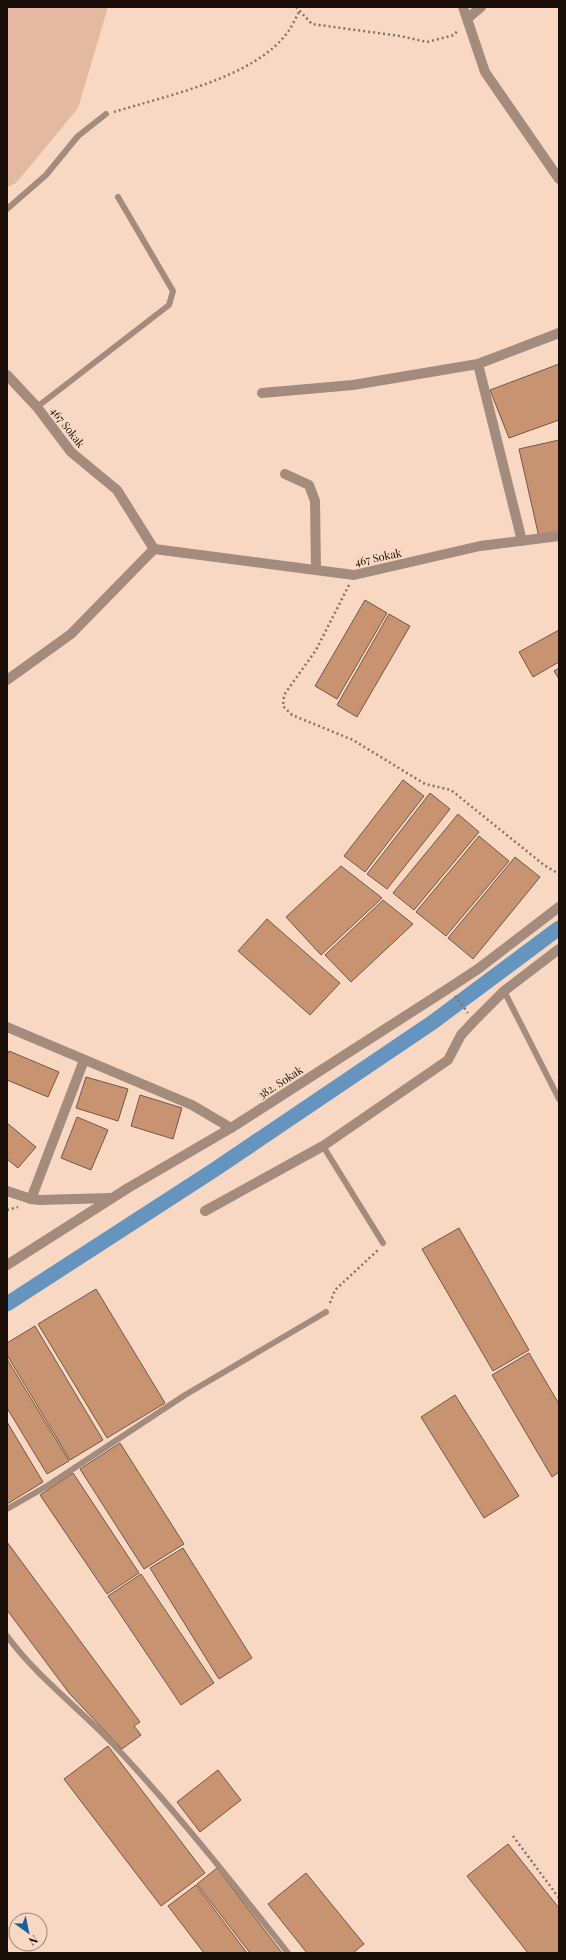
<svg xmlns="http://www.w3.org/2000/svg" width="566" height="1960" font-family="'Playfair Display',serif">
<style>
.green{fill:#e3ba9f}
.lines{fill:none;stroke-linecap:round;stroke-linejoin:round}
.canal{stroke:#6595be;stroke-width:15}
.building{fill:#c89370;stroke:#735846}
.path{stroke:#887265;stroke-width:2.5;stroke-dasharray:2 3;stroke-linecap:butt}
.lane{stroke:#a38c7d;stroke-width:6}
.street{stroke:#a38c7d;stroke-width:10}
.labels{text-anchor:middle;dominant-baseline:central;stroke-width:3;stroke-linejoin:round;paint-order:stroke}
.street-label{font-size:11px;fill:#1a0f08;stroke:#f8d7c3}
</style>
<rect width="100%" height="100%" fill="#f8d7c3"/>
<polygon class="green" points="7,7 107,7 107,10 78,108 16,183 7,187"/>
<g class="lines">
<polyline class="canal" points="7,1304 214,1170 433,1022 559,928"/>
</g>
<g class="building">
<polygon points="559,364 559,420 509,438 490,390"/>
<polygon points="559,440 559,533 539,537 519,449"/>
<polygon points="365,600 387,613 337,699 315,686"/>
<polygon points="389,614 410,626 357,717 337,705"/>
<polygon points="559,630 559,662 533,677 519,652"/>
<polygon points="559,668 559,679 554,671"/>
<polygon points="403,780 424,796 365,872 344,856"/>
<polygon points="430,793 450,809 387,889 367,874"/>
<polygon points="458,814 479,832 414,910 393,893"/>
<polygon points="479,836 509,861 446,936 416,912"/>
<polygon points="515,857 540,877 473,959 448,938"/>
<polygon points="341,866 382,898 321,955 286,917"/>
<polygon points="383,900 413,924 351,982 325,955"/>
<polygon points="267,919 340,983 310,1015 238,951"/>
<polygon points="9,1051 59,1072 48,1097 7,1080 7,1056"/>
<polygon points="86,1077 128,1089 118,1121 76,1108"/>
<polygon points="140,1095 182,1108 173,1139 131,1126"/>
<polygon points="77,1117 108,1130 91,1170 61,1158"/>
<polygon points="7,1123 36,1147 18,1168 7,1159"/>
<polygon points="459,1228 529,1350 493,1371 422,1249"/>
<polygon points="96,1289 165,1403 107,1438 38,1324"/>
<polygon points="35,1326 103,1440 70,1460 7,1355 7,1343"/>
<polygon points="529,1353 559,1404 559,1472 552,1477 492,1375"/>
<polygon points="7,1359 69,1461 47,1474 7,1408"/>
<polygon points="455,1395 519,1496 484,1518 421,1417"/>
<polygon points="7,1422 43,1482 7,1504"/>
<polygon points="120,1443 184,1544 144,1569 80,1469"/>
<polygon points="73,1473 139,1573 107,1594 40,1495"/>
<polygon points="7,1542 140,1722 134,1726 141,1735 122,1749 69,1693 7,1610"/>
<polygon points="183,1548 252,1658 219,1679 150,1568"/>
<polygon points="141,1574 214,1683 181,1705 108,1596"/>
<polygon points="108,1746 205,1873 161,1906 64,1779"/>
<polygon points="218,1770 241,1800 200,1832 177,1802"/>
<polygon points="508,1844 559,1908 559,1953 528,1953 467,1876"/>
<polygon points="217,1868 282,1953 250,1953 197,1884"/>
<polygon points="306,1873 364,1944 353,1953 307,1953 268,1904"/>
<polygon points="196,1885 247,1953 204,1953 168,1906"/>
</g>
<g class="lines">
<g class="path">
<polyline points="296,7 312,24 400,36 427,42 454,35 458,30"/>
<path d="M114 112C165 96 254 78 287 33 292 27 295 19 299 12"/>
<polyline points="349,585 316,650 284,695 283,706 292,715 353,740 425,784 451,790 544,865 559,874"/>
<polyline points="455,996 468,1013"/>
<polyline points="7,1210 18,1207"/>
<polyline points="330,1303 335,1290 378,1250"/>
<polyline points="513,1836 559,1898"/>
</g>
<g class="lane">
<polyline points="7,209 46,175 78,136 106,114"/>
<polyline points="37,407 169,305 173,291 118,197"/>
<polyline points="504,991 559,1099"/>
<polyline points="323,1146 383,1243"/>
<polyline points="7,1509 47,1486 185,1395 326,1312"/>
<path d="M7 1636C37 1677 78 1707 113 1744 175 1810 232 1882 288 1953"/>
</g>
<g class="street">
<polyline points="463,7 485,72 559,179"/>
<polyline points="468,18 481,7"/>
<polyline points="478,364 522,541"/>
<polyline points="7,375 37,407 71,452 117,490 154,549 354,575 480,546 559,536"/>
<polyline points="262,393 353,385 478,364 559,333"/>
<polyline points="285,474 309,485 315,501 316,570"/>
<polyline points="7,680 71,634 154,549"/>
<polyline points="7,1027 192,1105 231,1128"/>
<polyline points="7,1191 31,1199 40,1200 111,1198"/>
<polyline points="31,1199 84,1060"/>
<polyline points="205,1211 323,1146 448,1060 461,1035 474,1021 504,991 559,949"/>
<polyline points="7,1265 128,1188 231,1128 449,988 478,969 559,907"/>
</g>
</g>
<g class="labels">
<g class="street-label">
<text transform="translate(68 427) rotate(52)">467 Sokak</text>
<text transform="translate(378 557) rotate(-12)">467 Sokak</text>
<text transform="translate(280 1082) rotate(-33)">382. Sokak</text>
</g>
</g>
<rect width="566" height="1960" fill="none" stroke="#1a0f08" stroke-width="16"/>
<g transform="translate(28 1932) rotate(147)"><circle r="19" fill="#f8d7c3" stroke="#9f8778"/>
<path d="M0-3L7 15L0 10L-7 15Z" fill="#176194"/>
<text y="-6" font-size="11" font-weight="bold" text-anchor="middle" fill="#1a0f08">N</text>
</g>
</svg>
